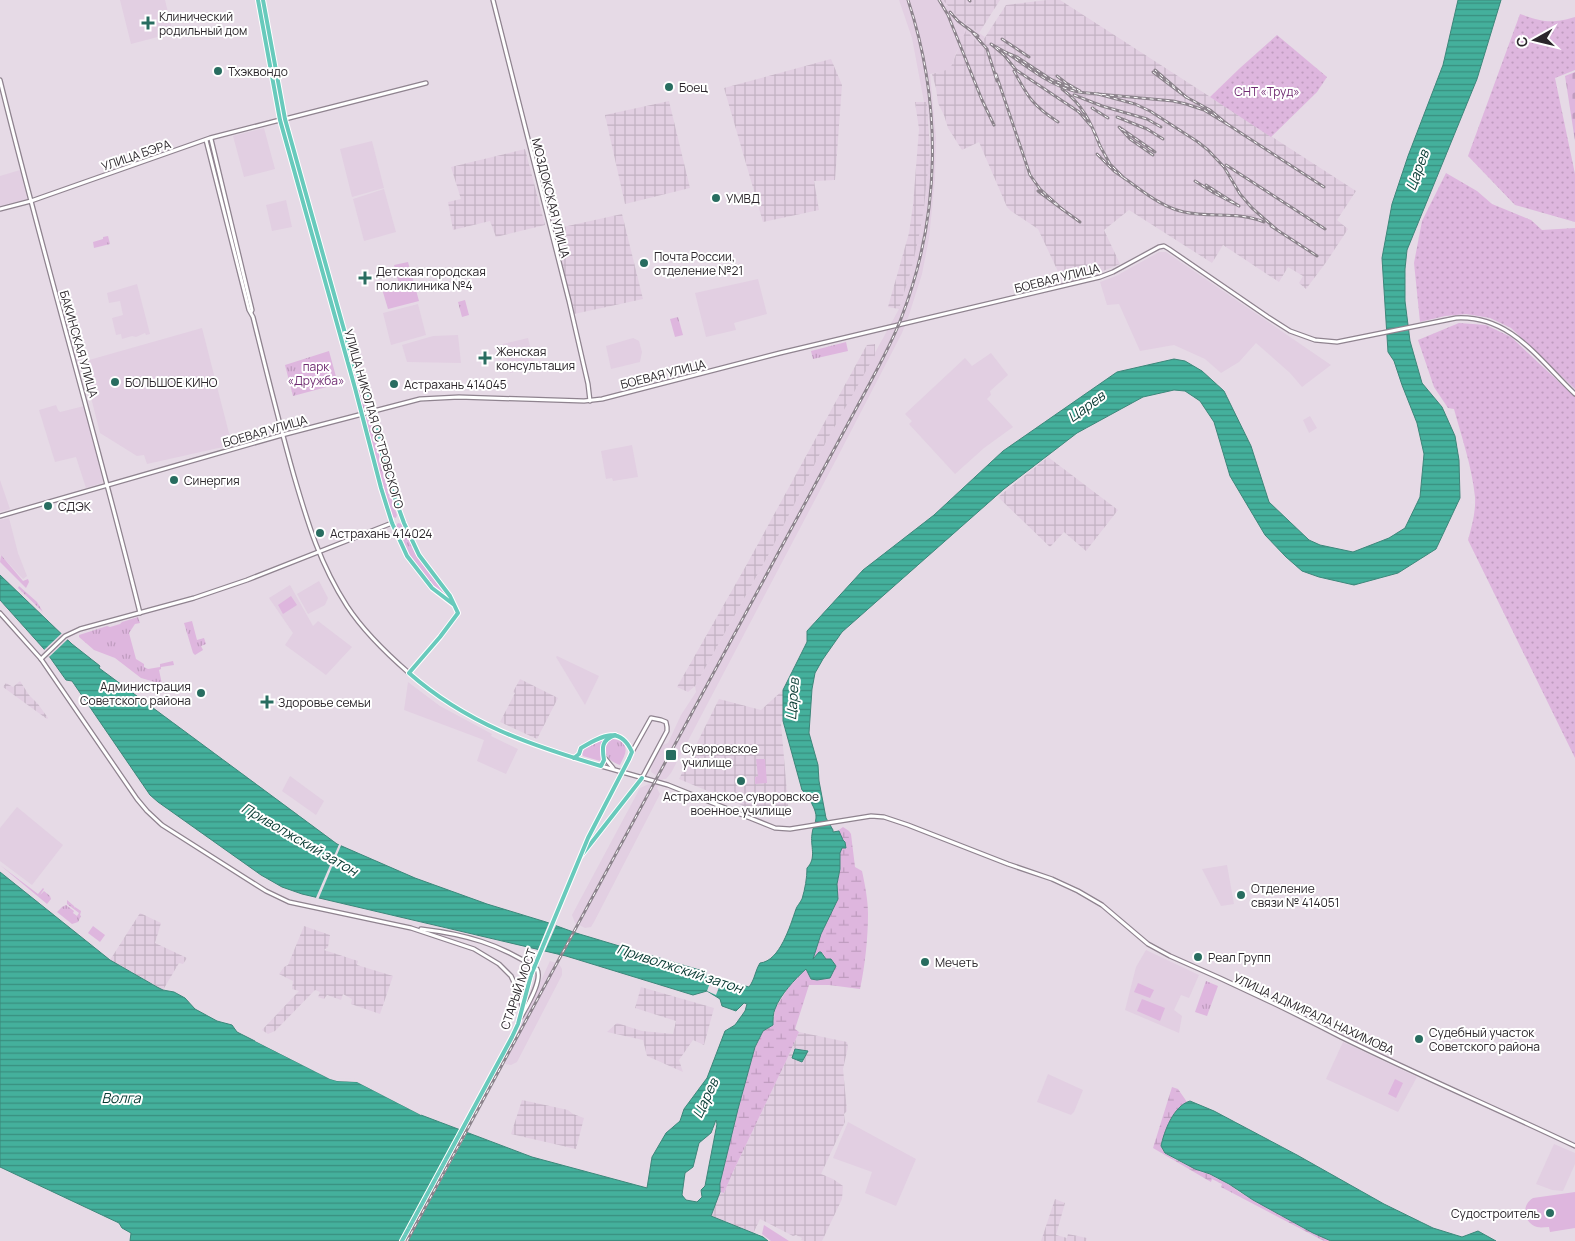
<svg xmlns="http://www.w3.org/2000/svg" width="1575" height="1241" font-family="Manrope,sans-serif">
<style>
.built{fill:#e2cfe2}
.industrial{fill:url(#industrial-grid)}
.grass{fill:url(#grass-tufts)}
.wetland{fill:url(#wetland-marsh)}
.cemetery{fill:url(#cemetery-stones)}
.garden{fill:url(#garden-dots)}
.pitch{fill:#deb6de}
.water{fill:url(#water-rules);stroke:#3c877a;fill-rule:evenodd}
.pier{fill:#e6dae6}
.lines{fill:none;stroke-linecap:round;stroke-linejoin:round}
.secondary-casing{stroke:#8f838f;stroke-width:5.5}
.primary-casing{stroke:#fff;stroke-width:6}
.secondary{stroke:#fff;stroke-width:3}
.primary{stroke:#68cabc;stroke-width:4}
.rail-casing{stroke:#8c838c;stroke-width:3}
.rail{stroke:#fff;stroke-width:1;stroke-dasharray:4;stroke-linecap:butt}
.primary-bridge-casing{stroke:#fff;stroke-width:6;stroke-linecap:butt}
.primary-bridge{stroke:#68cabc;stroke-width:4}
.poi-dot{fill:#286d60;stroke:#fff;stroke-width:2}
.labels{text-anchor:middle;dominant-baseline:central;stroke-width:4;stroke-linejoin:round;paint-order:stroke}
.poi-label{font-size:12px;fill:#2b262b;stroke:#fff;text-anchor:start}
.park-label{font-size:12px;fill:#702c72;stroke:#fff}
.street-label{font-size:12px;fill:#2b262b;stroke:#fff}
.water-label{font-size:14px;font-style:italic;fill:#063931;stroke:#fff}
</style>
<defs>
<pattern id="industrial-grid" width="8" height="8" patternUnits="userSpaceOnUse" patternTransform="scale(1.25)"><rect width="8" height="8" fill="#e2cfe2"/><path d="M0 4h8M4 0v8" fill="none" stroke="#c2b2c2"/></pattern>
<pattern id="grass-tufts" width="24" height="20" patternUnits="userSpaceOnUse" patternTransform="scale(1.25)"><rect width="24" height="20" fill="#deb6de"/><path d="M3 7l-1-3M5 7V3M7 7l1-3M15 17l-1-3M17 17v-4M19 17l1-3" fill="none" stroke="#bf9cbf"/></pattern>
<pattern id="wetland-marsh" width="20" height="14" patternUnits="userSpaceOnUse" patternTransform="scale(1.25)"><rect width="20" height="14" fill="#deb6de"/><path d="M1 5h8M5 5V1M11 12h8M15 12V8" fill="none" stroke="#bf9cbf"/></pattern>
<pattern id="cemetery-stones" width="16" height="16" patternUnits="userSpaceOnUse" patternTransform="scale(1.25)"><rect width="16" height="16" fill="#deb6de"/><path d="M2 7V4a2 2 0 0 1 4 0v3zM10 15v-3a2 2 0 0 1 4 0v3z" fill="#bf9cbf"/></pattern>
<pattern id="garden-dots" width="8" height="8" patternUnits="userSpaceOnUse" patternTransform="scale(1.25)"><rect width="8" height="8" fill="#deb6de"/><path d="M2 2h.1M6 6h.1" fill="none" stroke="#bf9cbf" stroke-width="1.8" stroke-linecap="round"/></pattern>
<pattern id="water-rules" width="6" height="5" patternUnits="userSpaceOnUse" patternTransform="scale(1.25)"><rect width="6" height="5" fill="#44b09c"/><path d="M0 2.5h6" fill="none" stroke="#398f7f"/></pattern>
</defs>
<rect width="100%" height="100%" fill="#e6dae6"/>
<g class="built">
<polygon points="120,0 165,0 173,33 131,44"/>
<polygon points="899,0 943,0 960,20 985,37 980,45 967,31 956,53 950,70 930,74 936,137 935,179 929,238 922,274 909,315 902,333 837,458 671,773 666,779 663,779 657,788 660,794 594,922 591,927 585,928 575,923 572,915 640,788 649,784 653,785 657,776 651,772 652,763 663,745 668,743 681,715 696,692 695,686 770,552 827,440 899,309 911,271 924,208 930,151 930,131 927,102 924,102 912,38"/>
<polygon points="264,128 275,169 244,177 233,136"/>
<polygon points="372,141 384,188 352,197 340,149"/>
<polygon points="20,170 27,199 0,206 0,176"/>
<polygon points="384,189 396,232 364,241 353,199"/>
<polygon points="286,200 292,227 272,231 266,205"/>
<polygon points="1159,252 1166,252 1331,365 1302,387 1290,373 1256,343 1239,362 1221,373 1205,359 1174,345 1140,351 1119,304 1107,305 1100,282 1116,276"/>
<polygon points="758,279 767,314 734,323 736,330 706,337 695,293"/>
<polygon points="137,284 150,334 146,335 145,333 136,337 132,336 122,339 121,334 116,335 112,318 123,315 120,301 109,303 107,293"/>
<polygon points="418,304 426,335 391,345 383,313"/>
<polygon points="202,328 232,445 147,464 144,455 137,456 100,433 82,362"/>
<polygon points="458,335 461,363 407,362 402,345 433,336"/>
<polygon points="528,338 535,367 510,373 503,344"/>
<polygon points="633,338 639,341 642,352 640,362 611,369 606,346"/>
<polygon points="991,353 1008,375 990,391 991,395 987,399 1013,427 984,448 955,474 909,424 912,421 905,414 965,358 972,366"/>
<polygon points="56,405 58,410 60,412 84,406 103,481 102,483 86,488 76,457 55,462 39,410"/>
<polygon points="1310,416 1317,428 1309,433 1303,420"/>
<polygon points="632,445 638,477 613,481 612,478 606,479 601,451"/>
<polygon points="0,480 10,509 0,512"/>
<polygon points="9,518 18,553 27,576 23,579 1,555 0,556 0,520"/>
<polygon points="319,581 328,598 325,605 308,614 297,594"/>
<polygon points="290,585 313,626 318,621 352,647 326,675 285,645 293,633 269,598"/>
<polygon points="557,656 599,676 585,705 556,657"/>
<polygon points="408,682 440,706 492,734 491,736 518,749 506,774 477,761 484,740 404,710"/>
<polygon points="290,776 324,801 316,815 282,791"/>
<polygon points="17,807 63,845 32,885 0,861 0,828"/>
<polygon points="1227,865 1234,904 1221,906 1202,869"/>
<polygon points="1146,950 1199,975 1189,998 1181,995 1174,1010 1182,1016 1179,1033 1125,1010 1136,967"/>
<polygon points="550,961 559,964 562,969 562,975 517,1062 511,1065 505,1064 508,1057 506,1056"/>
<polygon points="1343,1042 1417,1077 1398,1112 1326,1079"/>
<polygon points="1048,1074 1083,1090 1074,1112 1071,1115 1037,1102"/>
<polygon points="848,1122 916,1159 896,1206 865,1193 872,1172 833,1158"/>
<polygon points="1554,1144 1575,1153 1575,1164 1563,1191 1552,1190 1536,1184"/>
</g>
<g class="industrial">
<polygon points="943,0 1000,0 979,33 960,20"/>
<polygon points="1047,0 1060,0 1356,191 1337,220 1348,229 1327,261 1306,289 1299,283 1303,276 1288,267 1279,282 1223,245 1212,263 1129,210 1104,230 1120,264 1098,273 1063,282 1038,229 1011,211 1007,207 979,142 962,150 948,128 944,115 938,103 936,88 932,74 950,69 966,30 980,45 1006,5"/>
<polygon points="831,59 842,85 835,180 814,181 819,210 763,222 724,88"/>
<polygon points="669,101 690,188 625,204 605,115"/>
<polygon points="915,102 927,102 930,151 924,208 919,236 911,271 899,309 888,307 909,233 913,205 919,129"/>
<polygon points="525,149 545,225 496,237 490,221 453,230 448,202 461,199 451,167"/>
<polygon points="622,214 643,299 574,314 554,229"/>
<polygon points="875,344 875,355 827,440 770,552 695,686 688,692 677,687 747,564 864,350 867,345"/>
<polygon points="1048,457 1118,510 1086,551 1064,532 1050,547 998,497"/>
<polygon points="520,679 558,698 537,739 500,722 515,693 513,692"/>
<polygon points="20,681 29,695 38,704 48,718 47,719 3,687 6,683 13,687"/>
<polygon points="783,690 783,721 781,723 789,816 758,812 679,779 719,699 761,710"/>
<polygon points="140,913 161,923 155,943 187,958 183,964 179,963 163,990 110,960"/>
<polygon points="304,926 330,935 328,947 324,950 358,961 357,965 393,976 380,1014 351,1004 352,999 343,994 341,1000 327,995 324,999 318,997 320,992 315,990 275,1031 268,1034 262,1030 299,991 292,989 293,981 279,974 284,967 288,965"/>
<polygon points="641,987 714,1008 704,1045 693,1040 679,1060 683,1072 647,1056 643,1040 607,1032 617,1023 642,1031 673,1034 676,1021 635,1008"/>
<polygon points="799,1032 847,1042 848,1047 843,1069 847,1111 844,1114 845,1122 821,1174 833,1179 843,1186 842,1199 822,1241 804,1241 801,1240 802,1238 796,1235 793,1236 760,1219 753,1234 711,1216 720,1192 724,1193 732,1174 787,1059"/>
<polygon points="522,1100 568,1110 573,1114 584,1118 576,1149 511,1134"/>
<polygon points="1055,1199 1065,1203 1056,1235 1067,1238 1068,1234 1087,1238 1086,1241 1041,1241"/>
</g>
<g class="grass">
<polygon points="260,0 263,0 282,115 281,115"/>
<polygon points="282,123 284,123 331,288 330,290 328,289"/>
<polygon points="108,236 110,244 94,248 93,242 103,239 103,237"/>
<polygon points="330,294 332,294 353,369 358,379 356,382 355,382"/>
<polygon points="465,300 469,315 462,317 458,302"/>
<polygon points="678,317 683,335 675,337 670,319"/>
<polygon points="846,342 848,351 813,359 811,351"/>
<polygon points="329,351 338,384 293,396 285,365"/>
<polygon points="359,385 364,387 369,405 367,409 362,408 356,389"/>
<path d="M368 415H370L373 418C379 451 385 484 397 515L396 518 393 517 382 488 364 419Z"/>
<path d="M398 523 402 524C413 551 430 572 447 595V597L433 587 409 556 396 526Z"/>
<polygon points="1,555 23,581 28,579 29,582 26,588 0,562"/>
<polygon points="19,586 37,602 43,612 18,588"/>
<polygon points="138,617 140,623 135,624 129,633 136,659 144,664 144,667 148,669 160,667 160,664 173,661 174,665 161,667 161,669 159,670 162,684 141,678 115,658 94,650 79,637 79,635 107,626 110,627 120,624 122,622"/>
<polygon points="192,621 197,640 204,638 206,644 201,646 203,650 195,655 193,653 184,623"/>
<polygon points="604,739 600,749 602,760 600,761 583,756 582,753 585,748"/>
<path d="M613 739 621 741C630 749 624 756 620 765 607 761 597 747 613 739Z"/>
<polygon points="0,865 38,894 43,888 44,889 40,895 44,891 50,896 51,899 47,904"/>
<polygon points="67,900 74,906 75,908 75,907 81,911 80,915 81,916 78,922 72,924 57,912 62,907 66,905 74,911 73,913 77,916 79,913 67,904"/>
<polygon points="1206,981 1218,986 1207,1016 1195,1012"/>
<polygon points="764,1225 789,1241 771,1241 762,1234"/>
</g>
<g class="wetland">
<path d="M843 827 849 831 851 834 855 867 862 871C865 885 868 900 868 914 868 938 865 966 860 989L829 985H809L795 1029 799 1032 787 1059 732 1174 724 1193 720 1192V1183L738 1109 755 1047 763 1031 773 1025 775 1009 788 988 806 969 811 979 817 980 830 978 834 962 831 959H826L823 953 812 960 821 934 838 899 837 884 840 869V853L841 848H845L839 832H836Z"/>
<path d="M1172 1087 1178 1089 1187 1102C1177 1109 1171 1120 1167 1130 1164 1135 1160 1143 1162 1149 1165 1158 1203 1171 1213 1176 1222 1180 1231 1185 1239 1192L1313 1233 1331 1241H1324L1221 1187 1222 1184 1212 1179 1211 1182 1153 1148Z"/>
</g>
<polygon class="cemetery" points="1575,72 1575,141 1565,76"/>
<g class="garden">
<path d="M1520 14C1543 22 1551 24 1575 17V70L1555 78 1575 174V222L1515 205 1468 156Z"/>
<polygon points="1277,35 1327,77 1317,92 1271,137 1210,97 1240,68"/>
<polygon points="1446,173 1477,191 1492,204 1531,220 1542,230 1575,228 1575,389 1511,328 1490,318 1466,314 1445,316 1420,322 1414,263 1422,221"/>
<path d="M1459 323 1486 325 1511 337 1575 397V758L1468 540C1472 526 1476 511 1475 497 1472 467 1462 438 1454 409L1448 408 1434 387 1418 340Z"/>
</g>
<g class="pitch">
<polygon points="408,262 419,301 388,309 382,289 399,284 394,265"/>
<polygon points="291,596 297,605 283,614 278,605"/>
<polygon points="756,759 765,759 767,783 755,784 755,777 758,776"/>
<polygon points="93,926 105,935 100,942 88,933"/>
<polygon points="1138,983 1154,990 1150,998 1134,992"/>
<polygon points="1142,999 1165,1008 1160,1021 1137,1011"/>
<polygon points="1395,1079 1403,1083 1396,1098 1388,1094"/>
<path d="M1575 1192V1228L1550 1232 1549 1227C1545 1227 1541 1228 1537 1227 1523 1223 1521 1205 1533 1198Z"/>
</g>
<g class="water">
<path d="M1458 0H1501L1477 79 1407 250 1405 269V301L1410 341 1422 383 1442 407 1455 436 1459 460 1460 498 1436 549 1398 573 1354 585 1319 577 1302 571 1286 557 1265 535 1230 476 1214 422 1200 401 1185 391 1174 390 1143 397 1077 433 1004 489 842 632 823 659 815 673 812 689 809 733 818 765 819 781 826 818 833 830V832L839 831 843 840 845 842 846 848H842L840 853V869L837 884 838 899 821 934 813 959 819 952H821L826 959H831L836 966 830 978 817 980 811 979 806 969C795 979 780 995 775 1009 773 1013 773 1020 773 1025L763 1031 755 1047 738 1109 720 1183V1192L711 1216 763 1237 768 1241H130L131 1233 122 1228 119 1223 0 1167V872L110 960 157 987 163 990 174 992 185 998 195 1009 217 1021 232 1025 237 1032 330 1079 337 1081 357 1082 421 1115 532 1157 647 1188 652 1157 666 1133 680 1121 684 1109 707 1078 725 1031 735 1025 745 1011 747 1004 744 1003 736 1011 722 1006 720 999 707 991 693 995 566 956 302 894 282 887 261 875 158 802 150 795 72 681 66 680 44 649 0 600V575L72 644 100 666 99 668 337 844 415 878 487 904 546 922 576 933 706 972V980L719 986 721 982 739 987 742 985 749 987C755 979 755 971 760 963 780 961 790 926 796 909 797 906 800 903 802 899 805 889 807 878 807 868 817 858 810 846 812 834 812 829 816 823 816 818 817 810 808 796 802 790L783 721V690L807 642V631L863 570 934 515 1003 451 1117 372 1174 359 1185 361 1202 371 1224 391 1251 446 1269 502 1309 540 1320 545 1353 552 1389 538 1405 528 1420 497 1424 454 1417 423 1402 385 1394 361 1388 352 1382 258 1392 204 1408 156 1443 65ZM716 1120 717 1124 705 1186 701 1190 702 1197 697 1202 686 1200 682 1195 685 1173 693 1167 699 1143 711 1133Z"/>
<polygon points="795,1049 808,1051 802,1062 792,1058"/>
<path d="M1190 1101 1214 1111 1297 1155 1384 1204 1433 1228 1462 1237 1478 1231 1496 1241H1331L1313 1233 1253 1200 1229 1184 1210 1174 1195 1169 1165 1153 1161 1146C1164 1132 1173 1106 1190 1101Z"/>
</g>
<g class="pier">
<polygon points="62,633 68,639 49,657 43,651"/>
<polygon points="340,842 342,843 318,900 315,900"/>
<polygon points="550,920 557,923 544,953 537,952"/>
<polygon points="711,980 721,982 716,995 707,991"/>
<polygon points="256,1039 331,1076 338,1079 351,1078 358,1080 422,1113 421,1115 357,1082 337,1081 330,1079 255,1041"/>
<polygon points="461,1128 468,1131 408,1241 400,1241"/>
</g>
<g class="lines">
<defs>
<g id="secondary">
<polyline points="493,0 569,301 588,384 590,401"/>
<path d="M0 80C44 259 96 435 140 613"/>
<polyline points="285,119 426,83"/>
<polyline points="211,139 252,310 251,312"/>
<path d="M206 140 249 310 253 317C266 370 279 423 294 476 308 524 320 564 347 606 364 632 386 653 409 673"/>
<polyline points="0,209 31,201 210,138 280,120"/>
<path d="M0 516 282 435 420 399 459 397 584 401 602 399 780 353 1100 277 1113 272 1159 247 1164 246 1169 249 1268 317 1290 331 1315 340 1337 342 1456 318C1511 315 1539 360 1575 394"/>
<polyline points="0,613 41,659 137,799 147,811 162,825 266,891 289,902 411,928 474,949 499,964 511,976 519,993 522,1006 526,1007"/>
<polyline points="41,659 65,636 80,629 194,598 247,580 392,523"/>
<polyline points="632,752 651,718 661,720 666,722 667,727 667,731 642,778"/>
<polyline points="604,757 613,768"/>
<path d="M601 766 668 785 775 828 790 829 871 816 884 817 908 825 1008 864 1052 879 1078 891 1102 905 1148 944 1170 956C1228 981 1285 1008 1341 1037 1418 1075 1497 1109 1575 1146"/>
<path d="M421 929C464 934 501 944 537 969 543 980 527 1006 521 1017"/>
<polyline points="516,985 519,987 527,988"/>
</g>
<g id="primary">
<polyline points="258,0 280,120 355,388 381,488 392,523 407,556 432,588 453,604"/>
<path d="M263 0 285 119 355 369 367 389 376 418 383 459 388 479 404 523 419 555 450 596 458 613 440 637 409 673C467 724 530 745 601 766L604 760C602 748 601 740 615 735"/>
<path d="M574 758 579 754 581 748C602 736 620 725 632 752L629 759"/>
<polyline points="581,856 642,778"/>
<polyline points="402,1241 512,1037 518,1024 531,975"/>
</g>
</defs>
<use href="#secondary" class="secondary-casing"/>
<use href="#primary" class="primary-casing"/>
<use href="#secondary" class="secondary"/>
<use href="#primary" class="primary"/>
<defs>
<g id="rail">
<polyline points="939,0 948,15 982,100 994,125"/>
<polyline points="969,0 970,1"/>
<polyline points="950,12 958,21 978,36"/>
<polyline points="973,33 987,49 997,81"/>
<polyline points="1002,39 1029,57"/>
<path d="M1007 53 991 44 1004 55 1016 70 1079 112 1092 127 1100 146C1091 122 1082 104 1062 89"/>
<path d="M1014 71C1028 97 1032 105 1058 122"/>
<polyline points="1153,72 1186,97 1155,70"/>
<polyline points="996,74 1030,175 1040,189 1062,209 1038,191"/>
<path d="M1057 76 1066 83 1080 91 1052 80 1017 57 1007 53C1028 67 1049 85 1074 91 1082 93 1090 93 1098 94"/>
<polyline points="1074,95 1102,106 1147,119 1161,127"/>
<polyline points="1186,97 1210,110 1227,124 1204,110 1186,104 1173,101 1098,94 1135,104 1150,111 1198,142 1208,150 1224,167 1240,194 1252,208 1276,229"/>
<polyline points="1093,108 1092,108 1108,118"/>
<polyline points="1117,117 1147,129 1163,139"/>
<polyline points="1227,124 1324,187"/>
<polyline points="1097,154 1114,171 1124,178 1110,164 1100,146"/>
<polyline points="1153,155 1130,139 1119,127 1155,152"/>
<polyline points="1226,165 1325,229"/>
<path d="M1124 178C1143 191 1161 207 1184 212 1211 218 1238 211 1264 222"/>
<polyline points="1195,181 1214,193 1239,206 1206,185"/>
<polyline points="1062,209 1080,222"/>
<polyline points="1271,226 1317,256"/>
<path d="M407 1241 871 381C882 360 894 338 902 316 941 214 942 103 908 0"/>
</g>
</defs>
<use href="#rail" class="rail-casing"/>
<use href="#rail" class="rail"/>
<defs>
<polyline id="primary-bridge" points="531,975 588,838 629,759"/>
</defs>
<use href="#primary-bridge" class="primary-bridge-casing"/>
<use href="#primary-bridge" class="primary-bridge"/>
</g>
<g class="poi-dot">
<path d="M145.5 15.5h5v5h5v5h-5v5h-5v-5h-5v-5h5z"/>
<circle cx="218" cy="71" r="5"/>
<circle cx="669" cy="87" r="5"/>
<circle cx="716" cy="198" r="5"/>
<circle cx="644" cy="263" r="5"/>
<path d="M362.5 270.5h5v5h5v5h-5v5h-5v-5h-5v-5h5z"/>
<path d="M482.5 350.5h5v5h5v5h-5v5h-5v-5h-5v-5h5z"/>
<circle cx="115" cy="382" r="5"/>
<circle cx="394" cy="384" r="5"/>
<circle cx="174" cy="480" r="5"/>
<circle cx="48" cy="506" r="5"/>
<circle cx="320" cy="533" r="5"/>
<circle cx="201" cy="693" r="5"/>
<path d="M264.5 694.5h5v5h5v5h-5v5h-5v-5h-5v-5h5z"/>
<rect x="665" y="749" width="12" height="12" rx="2.5"/>
<circle cx="741" cy="781" r="5"/>
<circle cx="1241" cy="895" r="5"/>
<circle cx="1198" cy="957" r="5"/>
<circle cx="925" cy="962" r="5"/>
<circle cx="1419" cy="1039" r="5"/>
<circle cx="1550" cy="1213" r="5"/>
</g>
<g class="labels">
<g class="poi-label">
<text x="159" y="16">Клинический<tspan x="159" dy="14">родильный дом</tspan></text>
<text x="228" y="71">Тхэквондо</text>
<text x="679" y="87">Боец</text>
<text x="726" y="198">УМВД</text>
<text x="654" y="256">Почта России,<tspan x="654" dy="14">отделение №21</tspan></text>
<text x="376" y="271">Детская городская<tspan x="376" dy="14">поликлиника №4</tspan></text>
<text x="496" y="351">Женская<tspan x="496" dy="14">консультация</tspan></text>
<text x="125" y="382">БОЛЬШОЕ КИНО</text>
<text x="404" y="384">Астрахань 414045</text>
<text x="184" y="480">Синергия</text>
<text x="58" y="506">СДЭК</text>
<text x="330" y="533">Астрахань 414024</text>
<text x="191" y="686" text-anchor="end">Администрация<tspan x="191" dy="14">Советского района</tspan></text>
<text x="278" y="702">Здоровье семьи</text>
<text x="682" y="748">Суворовское<tspan x="682" dy="14">училище</tspan></text>
<text x="741" y="796" text-anchor="middle">Астраханское суворовское<tspan x="741" dy="14">военное училище</tspan></text>
<text x="1251" y="888">Отделение<tspan x="1251" dy="14">связи № 414051</tspan></text>
<text x="1208" y="957">Реал Групп</text>
<text x="935" y="962">Мечеть</text>
<text x="1429" y="1032">Судебный участок<tspan x="1429" dy="14">Советского района</tspan></text>
<text x="1540" y="1213" text-anchor="end">Судостроитель</text>
</g>
<g class="park-label">
<text x="1267" y="91">СНТ «Труд»</text>
<text x="316" y="366">парк<tspan x="316" dy="14">«Дружба»</tspan></text>
</g>
<g class="street-label">
<text transform="translate(136 155) rotate(-19)">УЛИЦА БЭРА</text>
<text transform="translate(551 198) rotate(76)">МОЗДОКСКАЯ УЛИЦА</text>
<text transform="translate(1057 278) rotate(-14)">БОЕВАЯ УЛИЦА</text>
<text transform="translate(79 344) rotate(74)">БАКИНСКАЯ УЛИЦА</text>
<text transform="translate(663 374) rotate(-14)">БОЕВАЯ УЛИЦА</text>
<text transform="translate(374 419) rotate(74)">УЛИЦА НИКОЛАЯ ОСТРОВСКОГО</text>
<text transform="translate(265 431) rotate(-16)">БОЕВАЯ УЛИЦА</text>
<text transform="translate(518 989) rotate(-71)">СТАРЫЙ МОСТ</text>
<text transform="translate(1314 1014) rotate(25)">УЛИЦА АДМИРАЛА НАХИМОВА</text>
</g>
<g class="water-label">
<text transform="translate(1417 170) rotate(-70)">Царев</text>
<text transform="translate(1086 406) rotate(-36)">Царев</text>
<text transform="translate(792 699) rotate(-86)">Царев</text>
<text transform="translate(300 839) rotate(30)">Приволжский затон</text>
<text transform="translate(680 968) rotate(18)">Приволжский затон</text>
<text x="121" y="1097">Волга</text>
<text transform="translate(705 1098) rotate(-65)">Царев</text>
</g>
</g>
<g transform="translate(1535 40) rotate(262)" stroke="#ffffff" stroke-width="4" paint-order="stroke">
<path d="M0-4L9 19L0 12L-9 19Z" fill="#2b262b"/>
<text y="-8" font-size="14" font-weight="bold" text-anchor="middle" fill="#2b262b">С</text>
</g>
</svg>
